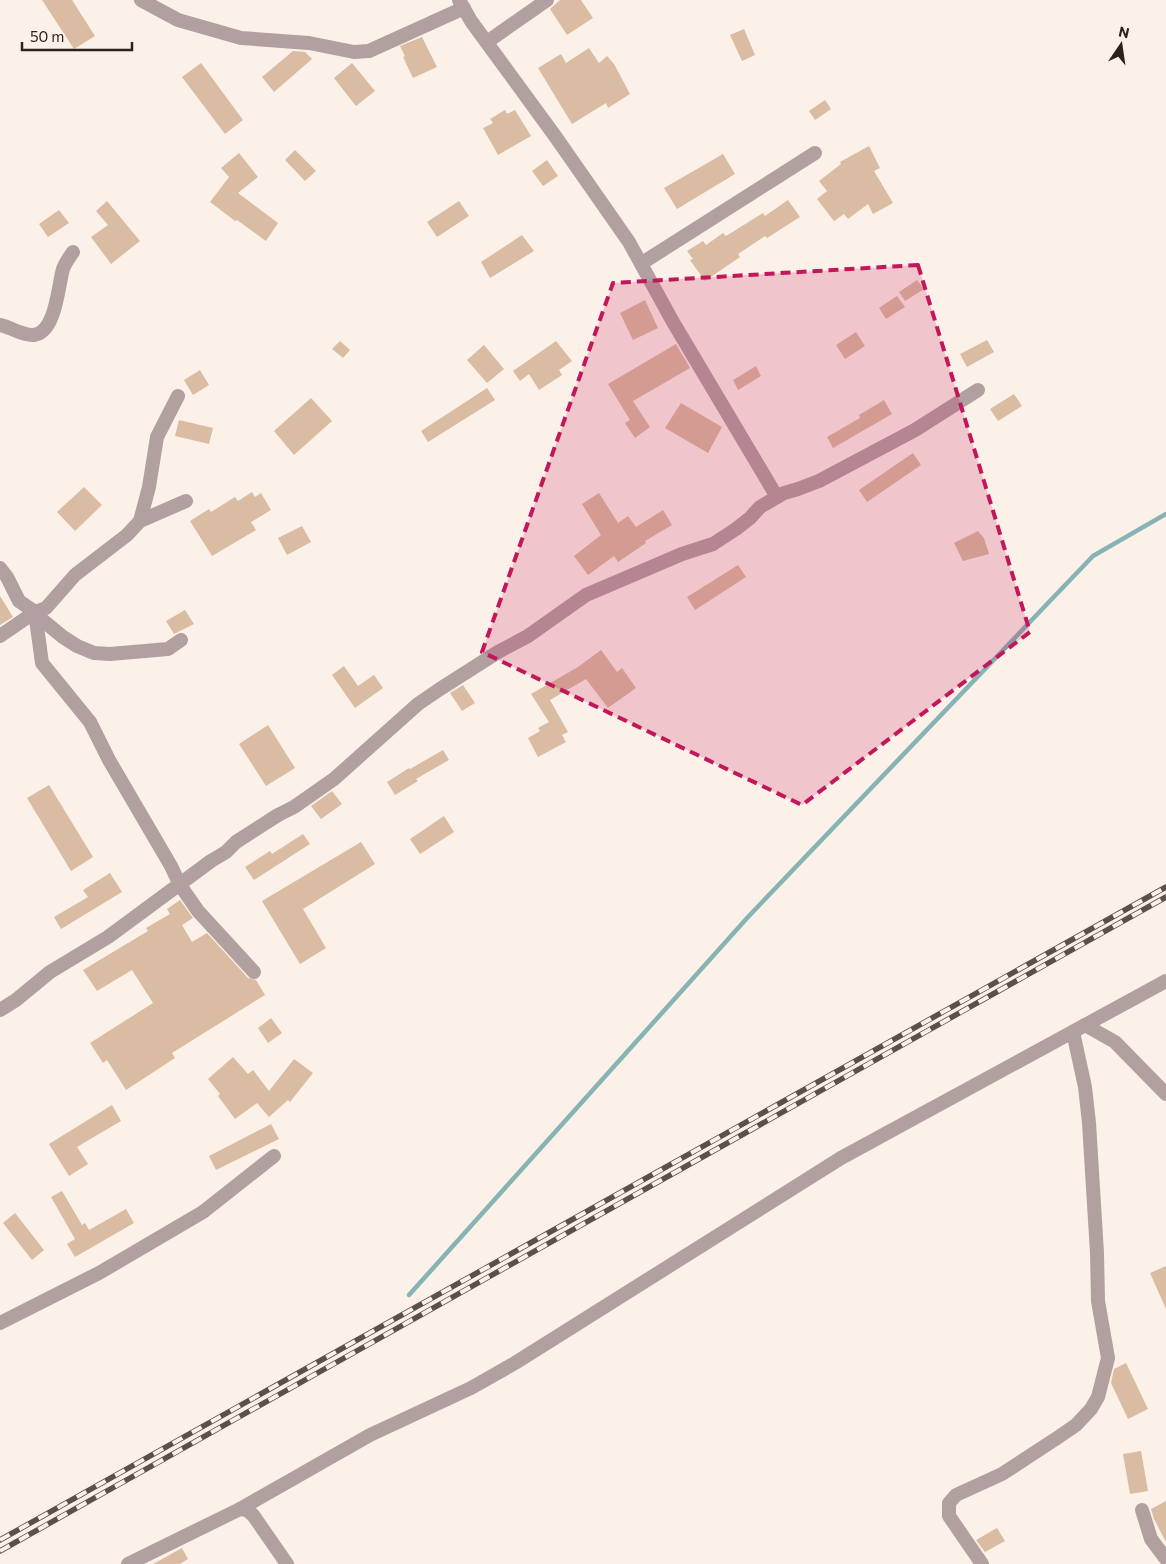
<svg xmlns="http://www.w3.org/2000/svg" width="1166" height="1564" font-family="Commissioner,sans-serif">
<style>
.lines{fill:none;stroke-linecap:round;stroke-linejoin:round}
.stream{stroke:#87b3b5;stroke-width:4.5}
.building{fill:#d9bca2}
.minor{stroke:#b2a0a0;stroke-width:14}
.rail-casing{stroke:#5b5148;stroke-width:5.5}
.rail{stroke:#fcf1e8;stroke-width:4;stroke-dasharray:11;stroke-linecap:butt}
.marked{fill:#c2185b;fill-opacity:0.2;stroke:#c2185b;stroke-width:4;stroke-dasharray:10 6;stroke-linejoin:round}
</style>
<rect width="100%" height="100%" fill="#fcf1e8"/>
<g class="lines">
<polyline class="stream" points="409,1295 748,917 1093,556 1166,514"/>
</g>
<g class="building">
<polygon points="42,0 72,0 95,36 74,49"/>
<polygon points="560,0 581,0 593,18 567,35 550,9"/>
<polygon points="744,29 755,55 742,61 730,35"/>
<polygon points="422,37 437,67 413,78 403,57 405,56 400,46"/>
<polygon points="589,48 599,63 607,56 614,64 630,94 608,108 606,103 572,124 538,68 561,54 566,63"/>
<polygon points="293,51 305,52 312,59 274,92 262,77"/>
<polygon points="201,63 243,120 225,134 182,77"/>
<polygon points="352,63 375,91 356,106 334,78"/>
<polygon points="825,100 831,109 815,120 809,111"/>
<polygon points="505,110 507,114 515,110 531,136 498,155 483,128 493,123 490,119"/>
<polygon points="869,146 880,168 874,171 893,203 873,214 868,204 848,219 844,214 834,221 817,199 827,191 819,181 841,164 840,162"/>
<polygon points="295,150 316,171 305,181 285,160"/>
<polygon points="239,153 258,177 238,193 278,223 266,241 237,220 235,221 210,202 229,177 221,168"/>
<polygon points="723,154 735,174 677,209 664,188"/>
<polygon points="547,160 558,176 543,186 532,171"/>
<polygon points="788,200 800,217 767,238 765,236 738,254 740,257 705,281 690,260 693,259 687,251 703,241 706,245 723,233 726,236 763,213 765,216"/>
<polygon points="107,201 140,241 111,264 91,237 108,225 96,211"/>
<polygon points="459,201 469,216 437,237 427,222"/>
<polygon points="59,210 69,223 48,237 39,224"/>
<polygon points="522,235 534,251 490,278 481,262"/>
<polygon points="917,280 924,289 905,301 899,292"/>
<polygon points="897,296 905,307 886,319 879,308"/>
<polygon points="645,300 658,328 633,340 620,313"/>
<polygon points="856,332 865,346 845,359 836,345"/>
<polygon points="987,340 994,352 967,367 960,354"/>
<polygon points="340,341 350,350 343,358 332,349"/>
<polygon points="556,341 572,361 559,370 562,375 539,390 529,374 520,381 513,371"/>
<polygon points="676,344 690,368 633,401 650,427 635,438 625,423 630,420 608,384"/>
<polygon points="484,345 504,369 487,383 467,360"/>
<polygon points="756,366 761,376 738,390 733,380"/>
<polygon points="200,370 209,385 193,395 184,380"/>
<polygon points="487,388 495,400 428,442 421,431"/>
<polygon points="1014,394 1022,406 998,421 990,409"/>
<polygon points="311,398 332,421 294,455 274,431"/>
<polygon points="884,400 892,414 833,448 827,437 860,418 859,415"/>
<polygon points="681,403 722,427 708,453 665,428"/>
<polygon points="179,420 213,428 209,444 175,436"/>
<polygon points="913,453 921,465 867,502 859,490"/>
<polygon points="84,487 102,505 75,531 57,512"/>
<polygon points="252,492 255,497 261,493 271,510 251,522 256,530 212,556 190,521 209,509 211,512 235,497 238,501"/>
<polygon points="599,493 618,523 628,516 636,527 663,510 672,525 645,541 646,543 618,562 614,556 588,575 574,556 601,535 582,504"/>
<polygon points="302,526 311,542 287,555 278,538"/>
<polygon points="978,531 984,538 989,554 963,561 954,543"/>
<polygon points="738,565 746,577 695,610 687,597"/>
<polygon points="0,596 13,617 0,625"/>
<polygon points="185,610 194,624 174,634 166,621"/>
<polygon points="601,650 617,672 622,668 636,688 608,708 586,679 550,700 568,732 562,735 566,742 538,757 528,738 540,731 538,728 549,722 531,694 578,667"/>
<polygon points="344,666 358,686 374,675 383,688 355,708 332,675"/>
<polygon points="463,685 475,703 462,711 450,693"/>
<polygon points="268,725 295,768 266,786 239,744"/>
<polygon points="443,750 449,760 416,779 418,781 395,795 387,782 409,768 410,769"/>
<polygon points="49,785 93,857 71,871 27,798"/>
<polygon points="332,791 342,804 321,819 311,806"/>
<polygon points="444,816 454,832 420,854 410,839"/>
<polygon points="303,834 310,844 254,880 245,867 270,851 272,854"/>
<polygon points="361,842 375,864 303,909 326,948 300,964 262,901"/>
<polygon points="110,873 122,892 61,929 54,917 88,897 83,890"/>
<polygon points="180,900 193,918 182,925 192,942 207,933 248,978 256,980 265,995 172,1053 175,1058 126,1090 107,1060 103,1063 90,1043 153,1003 132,970 97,991 83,970 148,931 146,928 170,914 167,909"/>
<polygon points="271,1018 282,1033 268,1043 258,1028"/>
<polygon points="233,1057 248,1074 253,1070 269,1091 294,1059 313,1073 290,1102 288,1100 269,1117 257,1103 235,1119 218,1096 220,1094 208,1079"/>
<polygon points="112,1105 121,1121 77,1147 88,1164 69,1176 49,1144"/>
<polygon points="271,1124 279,1139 216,1170 209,1156"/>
<polygon points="62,1191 82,1225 85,1223 89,1230 126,1209 134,1223 75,1257 67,1244 75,1239 51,1197"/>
<polygon points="15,1213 44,1250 32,1260 3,1223"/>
<polygon points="1166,1266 1166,1309 1150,1273"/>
<polygon points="1126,1363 1148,1409 1128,1419 1111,1383 1114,1369"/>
<polygon points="1141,1451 1148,1491 1130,1494 1123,1454"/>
<polygon points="1166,1501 1166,1542 1154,1519 1151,1509"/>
<polygon points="997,1528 1005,1541 985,1552 976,1540"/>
<polygon points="182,1548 188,1559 180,1564 153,1564"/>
</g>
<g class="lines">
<g class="minor">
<polyline points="141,0 178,20 241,38 309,43 354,52 369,51 464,8"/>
<polyline points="459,0 471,21 555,136 629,242 673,322 777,497"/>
<polyline points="487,42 547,0"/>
<polyline points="642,263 815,153"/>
<path d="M0 325C11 327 22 336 34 335 56 332 58 286 63 269 65 263 69 258 73 252"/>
<polyline points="140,521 149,487 157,437 178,396"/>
<polyline points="0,568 7,577 19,601 35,612 42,663 90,722 109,760 171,866 180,885 198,911 254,972"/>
<polyline points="35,614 63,637 77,646 94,653 110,654 168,649 181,640"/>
<polyline points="0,636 35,612 46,608 75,575 127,535 140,521 186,501"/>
<polyline points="0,1010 16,1000 50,972 108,937 211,861 226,852 236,842 278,815 294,807 334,779 418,704 440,689 498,652 528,636 586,595 682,554 713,544 736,529 750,518 760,507 784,493 798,489 819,481 915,430 978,390"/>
<polyline points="1085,1025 1115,1042 1166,1094"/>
<polyline points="0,1323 99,1273 203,1212 274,1156"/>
<polyline points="240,1509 247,1510 253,1515 287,1564"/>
<polyline points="1142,1510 1151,1539 1166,1559"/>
<polyline points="128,1564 240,1509 370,1435 471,1388 515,1363 841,1158 1166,981"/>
<polyline points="982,1564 949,1516 949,1503 956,1495 1002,1474 1057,1438 1076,1425 1091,1409 1098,1397 1108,1358 1098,1301 1097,1253 1089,1123 1085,1087 1073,1032"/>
</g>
<defs>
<g id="rail">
<polyline points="0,1540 1166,887"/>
<polyline points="0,1551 1166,897"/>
</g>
</defs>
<use href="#rail" class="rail-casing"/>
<use href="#rail" class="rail"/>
</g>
<path class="marked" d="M918 265 1030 632 802 805 482 652 613 283Z"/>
<g transform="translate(1121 45) rotate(13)" stroke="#fcf1e8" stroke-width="4" paint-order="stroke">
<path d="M0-4L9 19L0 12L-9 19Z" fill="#2b2219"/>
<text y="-8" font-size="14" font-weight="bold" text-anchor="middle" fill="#2b2219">N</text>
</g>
<path d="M22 42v8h110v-8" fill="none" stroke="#2b2219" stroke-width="2.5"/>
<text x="30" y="42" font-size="15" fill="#2b2219" stroke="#fcf1e8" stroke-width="4" paint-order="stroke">50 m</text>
</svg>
